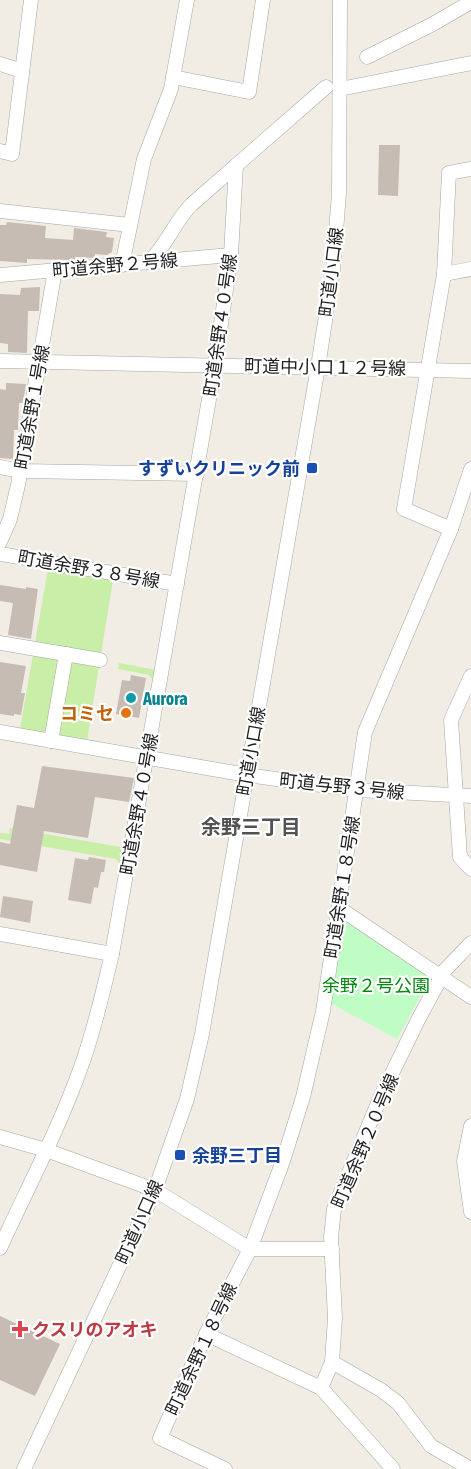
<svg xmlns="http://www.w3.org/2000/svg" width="471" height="1469" font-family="'Asap Condensed','Noto Sans JP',sans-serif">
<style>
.grass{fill:#c9eea7}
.park{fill:#bffdc5}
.building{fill:#c6bcb4}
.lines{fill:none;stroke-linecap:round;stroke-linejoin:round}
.minor-casing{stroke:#a6a6a6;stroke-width:15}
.minor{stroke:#fff;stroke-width:14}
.transit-dot{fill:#1a4fb4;stroke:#fff;stroke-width:2}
.culture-dot{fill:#0f9aa8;stroke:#fff;stroke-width:2}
.food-dot{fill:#e8710a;stroke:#fff;stroke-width:2}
.health-dot{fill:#e0444e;stroke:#fff;stroke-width:2}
.labels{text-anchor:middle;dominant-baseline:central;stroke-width:4.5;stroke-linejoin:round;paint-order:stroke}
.street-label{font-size:18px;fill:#1f1f1f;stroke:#fff}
.transit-label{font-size:18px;font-weight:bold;fill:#164399;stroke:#fff;text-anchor:end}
.culture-label{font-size:18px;font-weight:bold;fill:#0d838f;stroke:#fff;text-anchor:start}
.food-label{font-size:18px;font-weight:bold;fill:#c56008;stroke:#fff;text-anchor:end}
.park-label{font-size:18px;fill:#038710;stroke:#fff}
.health-label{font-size:18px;font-weight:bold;fill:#be3a42;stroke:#fff;text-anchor:start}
.neighbourhood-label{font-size:20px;font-weight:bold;fill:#525252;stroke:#fff}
</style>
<rect width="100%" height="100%" fill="#f1ede5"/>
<g class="grass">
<polygon points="48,569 113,580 87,741 20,729"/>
<polygon points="119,663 156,670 154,681 149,675 118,669"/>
<polygon points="10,828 121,847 126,843 122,867 116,859 0,839 0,833 9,834"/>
</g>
<polygon class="park" points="349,921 427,973 428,982 397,1039 330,1003 343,924"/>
<g class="building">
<polygon points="379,145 400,145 398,196 378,195"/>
<polygon points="7,222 46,226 45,238 73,240 74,228 107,232 106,237 114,238 112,252 107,255 95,254 95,258 75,257 75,260 27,259 27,263 0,261 0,225 6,225"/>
<polygon points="40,287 39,311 28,311 27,353 8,352 8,344 0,343 0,294 20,295 21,288"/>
<polygon points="6,383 26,384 23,403 19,403 18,430 14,430 13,459 0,458 0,389 6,390"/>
<polygon points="0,585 26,589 26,587 38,589 31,639 8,635 13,603 0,601"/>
<polygon points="0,662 26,666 21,693 25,693 21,715 14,714 14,716 0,714"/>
<polygon points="131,675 146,678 139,718 116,714 122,680 130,681"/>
<polygon points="42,766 134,778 129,802 95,797 88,838 44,831 37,872 0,865 0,842 10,844 17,805 34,808"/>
<polygon points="89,857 106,860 104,872 101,872 98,888 94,887 91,904 68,900 75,858 88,860"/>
<polygon points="3,896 33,901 30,923 0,917"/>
<polygon points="0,1316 60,1344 35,1396 0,1380"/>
</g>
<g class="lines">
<defs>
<g id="minor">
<polyline points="367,57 431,25 471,2"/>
<polyline points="0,64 22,71"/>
<polyline points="173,77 249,92 263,0"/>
<polyline points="340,89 471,63"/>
<polyline points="0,151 12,154 31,0"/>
<polyline points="0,211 130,225"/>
<path d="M149 262C167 245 174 222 192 204L326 87"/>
<polyline points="122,265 144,159 171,89 187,0"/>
<polyline points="444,274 471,269"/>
<polyline points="0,275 231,255"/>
<polyline points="0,361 471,371"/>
<polyline points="0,467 21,471 197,474"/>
<polyline points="451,529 404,509 444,274 449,173 471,169"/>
<polyline points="0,542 10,519 18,485 55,270"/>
<polyline points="0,554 177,584"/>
<polyline points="0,643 100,660"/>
<polyline points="471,676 451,720 460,857 471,869"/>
<polyline points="0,732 247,775 357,790 471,796"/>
<polyline points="51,741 66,654"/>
<polyline points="339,908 471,997"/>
<polyline points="0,934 112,954"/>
<polyline points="471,1126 464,1161 471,1212"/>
<polyline points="0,1137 46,1150 155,1190 250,1249 332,1249"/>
<path d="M0 1248C28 1187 60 1127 82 1064 95 1028 103 991 112 954L215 365 231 255 236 165"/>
<polyline points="206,1334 321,1388"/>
<polyline points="332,1362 321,1388 393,1469"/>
<polyline points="24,1469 155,1190 187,1099 202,1034 318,367 333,270 339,193 340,0"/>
<polyline points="225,1469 160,1438 206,1334 250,1249 283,1161 303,1097 323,1011 365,732 451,529 471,469"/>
<polyline points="471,1469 431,1446 398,1403 381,1390 332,1362 335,1318 331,1237 334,1209 381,1096 418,1020 445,970 471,943"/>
</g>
</defs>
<use href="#minor" class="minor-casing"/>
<use href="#minor" class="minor"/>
</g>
<g class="transit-dot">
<rect x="306" y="462" width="12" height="12" rx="3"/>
<rect x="174" y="1149" width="12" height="12" rx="3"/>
</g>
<circle class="culture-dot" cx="131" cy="698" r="6"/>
<circle class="food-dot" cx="126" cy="713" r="6"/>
<path class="health-dot" d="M17 1320h6v6h6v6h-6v6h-6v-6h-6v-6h6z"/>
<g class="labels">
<g class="street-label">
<text transform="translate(115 265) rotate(-5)">町道余野２号線</text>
<text transform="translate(331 272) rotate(-83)">町道小口線</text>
<text transform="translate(220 325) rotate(-82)">町道余野４０号線</text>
<text transform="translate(325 367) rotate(1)">町道中小口１２号線</text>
<text transform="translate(32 407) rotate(-80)">町道余野１号線</text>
<text transform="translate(89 569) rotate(10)">町道余野３８号線</text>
<text transform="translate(251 751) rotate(-80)">町道小口線</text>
<text transform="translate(342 786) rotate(6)">町道与野３号線</text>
<text transform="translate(139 804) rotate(-80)">町道余野４０号線</text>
<text transform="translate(342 887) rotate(-81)">町道余野１８号線</text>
<text transform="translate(365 1141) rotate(-67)">町道余野２０号線</text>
<text transform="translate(139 1222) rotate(-66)">町道小口線</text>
<text transform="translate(201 1349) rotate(-65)">町道余野１８号線</text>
</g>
<g class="transit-label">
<text x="300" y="468">すずいクリニック前</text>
<text x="192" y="1155" text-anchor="start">余野三丁目</text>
</g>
<g class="culture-label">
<text x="143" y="698">Aurora</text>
</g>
<g class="food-label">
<text x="114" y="713">コミセ</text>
</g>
<g class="park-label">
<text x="376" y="985">余野２号公園</text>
</g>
<g class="health-label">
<text x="32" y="1329">クスリのアオキ</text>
</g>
<g class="neighbourhood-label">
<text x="251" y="826">余野三丁目</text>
</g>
</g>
</svg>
